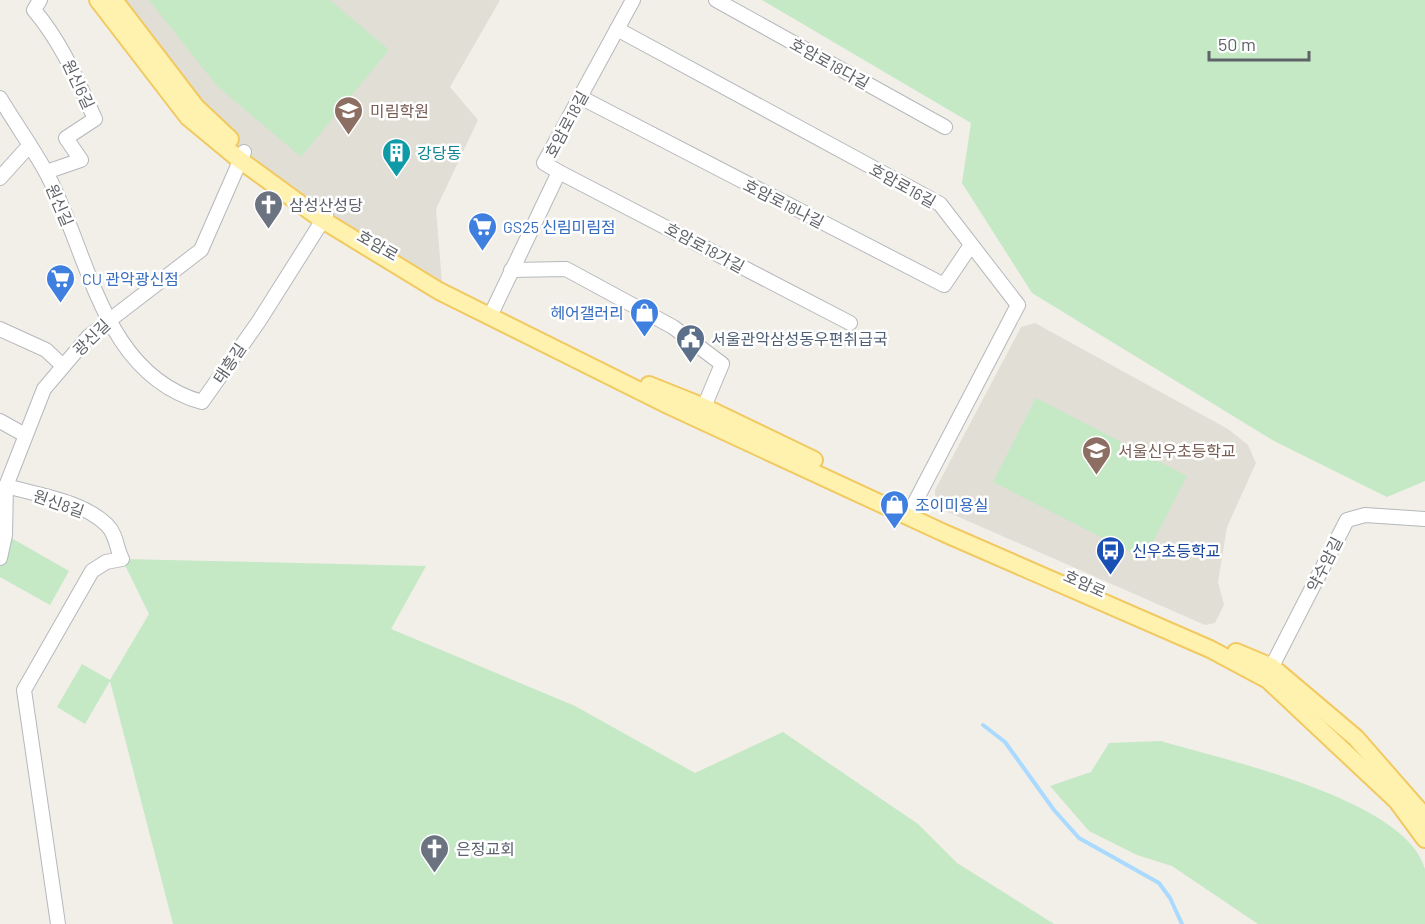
<svg xmlns="http://www.w3.org/2000/svg" width="1425" height="924" font-family="Barlow,'Noto Sans KR',sans-serif">
<style>
.education{fill:#e1ded6}
.green{fill:#c5e8c5}
.lines{fill:none;stroke-linecap:round;stroke-linejoin:round}
.stream{stroke:#aadaff;stroke-width:4}
.minor-casing{stroke:#b5b8bc;stroke-width:16}
.major-casing{stroke:#f2c960;stroke-width:20}
.minor{stroke:#fff;stroke-width:14}
.major{stroke:#fff2af;stroke-width:16}
.labels{text-anchor:middle;dominant-baseline:central;stroke-width:5;stroke-linejoin:round;paint-order:stroke}
.street-label{font-size:16px;fill:#5f6368;stroke:#fff}
.education-label{font-size:16px;fill:#785e54;stroke:#fff;text-anchor:start}
.culture-label{font-size:16px;fill:#0d838f;stroke:#fff;text-anchor:start}
.worship-label{font-size:16px;fill:#5b616d;stroke:#fff;text-anchor:start}
.shop-label{font-size:16px;fill:#366cbe;stroke:#fff;text-anchor:start}
.service-label{font-size:16px;fill:#4e5e75;stroke:#fff;text-anchor:start}
.transit-label{font-size:16px;fill:#164399;stroke:#fff;text-anchor:start}
</style>
<rect width="100%" height="100%" fill="#f1efe8"/>
<g class="education">
<polygon points="114,0 500,0 450,87 478,120 436,209 442,283 326,215 244,152 196,107"/>
<polygon points="1035,323 1228,429 1248,445 1256,463 1227,527 1218,582 1224,605 1215,623 1205,625 936,507 935,490 1021,327"/>
</g>
<g class="green">
<polygon points="149,0 330,0 389,50 301,157 217,86"/>
<polygon points="762,0 1425,0 1425,481 1387,497 1274,441 1032,293 962,183 971,123"/>
<polygon points="1036,398 1187,476 1144,559 993,482"/>
<polygon points="0,483 6,535 69,571 50,605 0,577"/>
<polygon points="122,559 426,566 391,629 575,706 695,773 783,732 918,824 957,863 1054,924 173,924 110,681 85,724 57,707 82,664 110,680 149,614"/>
<path d="M1161 741C1224 760 1406 799 1425 869 1425 885 1425 907 1425 924H1258L1172 866 1137 855 1089 831 1050 786 1091 772 1109 743Z"/>
</g>
<g class="lines">
<polyline class="stream" points="983,725 1005,742 1054,810 1079,838 1159,883 1170,898 1182,924"/>
<defs>
<g id="minor">
<path d="M40 0 34 10C62 43 77 80 95 119L66 138 81 160 46 172"/>
<polyline points="716,0 945,127"/>
<polyline points="617,29 940,204 1018,305 912,508"/>
<polyline points="580,97 944,285 971,245"/>
<path d="M0 98C15 123 32 147 46 172 89 252 101 374 202 402L259 321 326 215"/>
<polyline points="559,172 850,323"/>
<polyline points="0,178 28,147"/>
<polyline points="511,270 566,269 673,327 722,364 704,407"/>
<polyline points="494,308 559,172 544,163 633,0"/>
<polyline points="0,329 46,350 63,366"/>
<polyline points="0,421 25,435"/>
<path d="M6 486C38 495 83 501 107 525 117 535 116 548 122 559L106 562 92 571 24 690 58 924"/>
<polyline points="0,558 5,535 6,486 44,389 89,336 201,250 244,152"/>
<polyline points="1268,674 1347,520 1365,515 1425,519"/>
</g>
<g id="major">
<polyline points="98,0 188,117 240,160 321,219 439,291 670,406 944,533 1210,649 1268,680 1397,801 1425,839"/>
<polyline points="114,0 196,107 230,139"/>
<polyline points="649,385 704,407 814,460"/>
<polyline points="1236,652 1272,667 1356,738 1425,817"/>
</g>
</defs>
<use href="#minor" class="minor-casing"/>
<use href="#major" class="major-casing"/>
<use href="#minor" class="minor"/>
<use href="#major" class="major"/>
</g>
<defs>
<symbol id="school-pin" viewBox="-11 -11 22 30"><path d="M0 17L-7.5 6A9.5 9.5 0 1 1 7.5 6Z" fill="#8d6e63" stroke="#fff"/><path d="M0-5L7-2L0 1L-7-2ZM-4 1L0 2.5L4 1V4Q0 6-4 4Z" fill="#fff"/></symbol>
<symbol id="building-pin" viewBox="-11 -11 22 30"><path d="M0 17L-7.5 6A9.5 9.5 0 1 1 7.5 6Z" fill="#0f9aa8" stroke="#fff"/><path d="M-4-6H4V6H1V3H-1V6H-4ZM-2.5-4.3h1.7v1.8h-1.7ZM.8-4.3h1.7v1.8H.8ZM-2.5-1h1.7V.8h-1.7ZM.8-1h1.7V.8H.8Z" fill="#fff"/></symbol>
<symbol id="church-pin" viewBox="-11 -11 22 30"><path d="M0 17L-7.5 6A9.5 9.5 0 1 1 7.5 6Z" fill="#6b7280" stroke="#fff"/><path d="M-1.2-6h2.4v3.5h3.3v2.4h-3.3V6h-2.4V-.1h-3.3v-2.4h3.3Z" fill="#fff"/></symbol>
<symbol id="supermarket-pin" viewBox="-11 -11 22 30"><path d="M0 17L-7.5 6A9.5 9.5 0 1 1 7.5 6Z" fill="#3f7fe0" stroke="#fff"/><path d="M-6-5.5h2.5l.6 2H6L4.5 2H-2.5L-4.4-4H-6ZM-1.5 3.2a1.3 1.3 0 1 0 .1 0ZM3 3.2a1.3 1.3 0 1 0 .1 0Z" fill="#fff"/></symbol>
<symbol id="shop-pin" viewBox="-11 -11 22 30"><path d="M0 17L-7.5 6A9.5 9.5 0 1 1 7.5 6Z" fill="#3f7fe0" stroke="#fff"/><path d="M-5-2.5h2.3a2.7 3.5 0 0 1 5.4 0H5L5.5 6h-11ZM-1.5-2.5h3a1.5 2.3 0 0 0-3 0Z" fill="#fff"/></symbol>
<symbol id="civic-pin" viewBox="-11 -11 22 30"><path d="M0 17L-7.5 6A9.5 9.5 0 1 1 7.5 6Z" fill="#5c6f8a" stroke="#fff"/><path d="M-.6-6.5H3V-4.5H.6V-3L4-1V1h2V6H-6V1h2V-1L-.6-3ZM-1.2 2.5V6h2.4V2.5Z" fill="#fff"/></symbol>
<symbol id="bus-pin" viewBox="-11 -11 22 30"><path d="M0 17L-7.5 6A9.5 9.5 0 1 1 7.5 6Z" fill="#1a4fb4" stroke="#fff"/><path d="M-5-6H5V4H4V6H2V4H-2V6H-4V4H-5ZM-3.5-4V0h7V-4ZM-3.5 1.2v1.5H-2V1.2ZM2 1.2v1.5H3.5V1.2Z" fill="#fff"/></symbol>
</defs>
<g fill-rule="evenodd">
<use href="#school-pin" x="332" y="94" width="33" height="45"/>
<use href="#building-pin" x="380" y="136" width="33" height="45"/>
<use href="#church-pin" x="252" y="188" width="33" height="45"/>
<use href="#supermarket-pin" x="466" y="210" width="33" height="45"/>
<use href="#supermarket-pin" x="44" y="262" width="33" height="45"/>
<use href="#shop-pin" x="628" y="296" width="33" height="45"/>
<use href="#civic-pin" x="674" y="322" width="33" height="45"/>
<use href="#school-pin" x="1080" y="434" width="33" height="45"/>
<use href="#shop-pin" x="878" y="488" width="33" height="45"/>
<use href="#bus-pin" x="1094" y="534" width="33" height="45"/>
<use href="#church-pin" x="418" y="832" width="33" height="45"/>
</g>
<g class="labels">
<g class="street-label">
<text transform="translate(830 63) rotate(29)">호암로18다길</text>
<text transform="translate(79 84) rotate(65)">원신6길</text>
<text transform="translate(566 124) rotate(-62)">호암로18길</text>
<text transform="translate(903 185) rotate(29)">호암로16길</text>
<text transform="translate(784 203) rotate(27)">호암로18나길</text>
<text transform="translate(60 205) rotate(67)">원신길</text>
<text transform="translate(378 245) rotate(30)">호암로</text>
<text transform="translate(705 247) rotate(28)">호암로18가길</text>
<text transform="translate(91 337) rotate(-44)">광신길</text>
<text transform="translate(229 363) rotate(-56)">태흥길</text>
<text transform="translate(59 503) rotate(19)">원신8길</text>
<text transform="translate(1324 564) rotate(-63)">약수암길</text>
<text transform="translate(1085 583) rotate(24)">호암로</text>
</g>
<g class="education-label">
<text x="370" y="110">미림학원</text>
<text x="1118" y="450">서울신우초등학교</text>
</g>
<g class="culture-label">
<text x="417" y="152">강당동</text>
</g>
<g class="worship-label">
<text x="289" y="204">삼성산성당</text>
<text x="456" y="848">은정교회</text>
</g>
<g class="shop-label">
<text x="503" y="226">GS25 신림미림점</text>
<text x="82" y="278">CU 관악광신점</text>
<text x="624" y="312" text-anchor="end">헤어갤러리</text>
<text x="915" y="504">조이미용실</text>
</g>
<g class="service-label">
<text x="711" y="338">서울관악삼성동우편취급국</text>
</g>
<g class="transit-label">
<text x="1132" y="550">신우초등학교</text>
</g>
</g>
<path d="M1209 51v9h100v-9" fill="none" stroke="#5f6368" stroke-width="3"/>
<text x="1218" y="51" font-size="18" fill="#5f6368" stroke="#ffffff" stroke-width="4.5" paint-order="stroke">50 m</text>
</svg>
